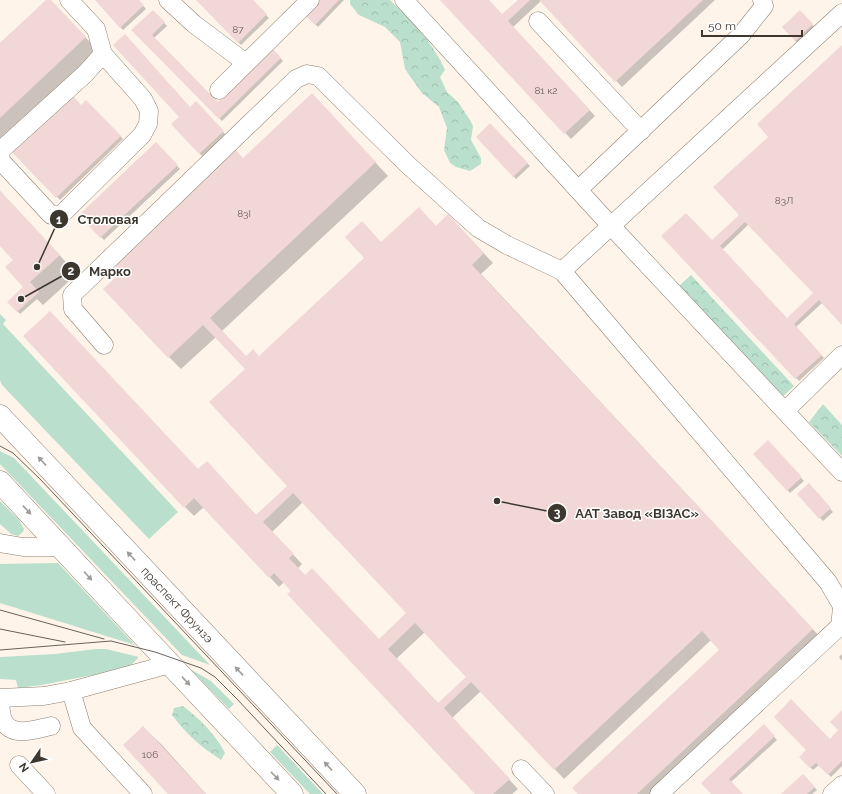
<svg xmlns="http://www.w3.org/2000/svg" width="842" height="794" font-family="Raleway,sans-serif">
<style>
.green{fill:#bae0cd}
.forest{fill:url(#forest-crowns)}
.shadow{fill:#0003;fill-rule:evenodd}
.building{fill:#f1d7d5;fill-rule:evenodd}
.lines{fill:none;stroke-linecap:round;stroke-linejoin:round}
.minor-casing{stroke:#8d7f6f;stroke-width:19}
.major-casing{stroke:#8d7f6f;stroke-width:23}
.minor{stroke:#fff;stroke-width:18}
.major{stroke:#fff;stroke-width:22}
.tram{stroke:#69625a;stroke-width:1}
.oneway{fill:#9e9b98}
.labels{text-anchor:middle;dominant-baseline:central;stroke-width:3;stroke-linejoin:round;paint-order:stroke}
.number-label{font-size:10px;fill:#6a5f59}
.street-label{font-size:12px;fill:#3d3730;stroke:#fff}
.leader{fill:none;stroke:#3d3730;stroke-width:1.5}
.callout-dot{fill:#3d3730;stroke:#fff;stroke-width:1.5}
.mark-label{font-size:12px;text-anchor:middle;font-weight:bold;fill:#fff}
.callout-label{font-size:13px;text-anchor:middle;font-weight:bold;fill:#3d3730;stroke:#fff;stroke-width:3;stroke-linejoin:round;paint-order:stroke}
</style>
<defs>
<pattern id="forest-crowns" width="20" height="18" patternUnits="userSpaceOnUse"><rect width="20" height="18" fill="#bae0cd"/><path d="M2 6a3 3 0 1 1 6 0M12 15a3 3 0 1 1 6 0" fill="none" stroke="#a1c1b0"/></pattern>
</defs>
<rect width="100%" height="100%" fill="#fef4ea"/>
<g class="green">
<polygon points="0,314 6,320 3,324 178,512 149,539 2,385 0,380"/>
<polygon points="0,451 14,458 210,665 182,655 0,464"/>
<polygon points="0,501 19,520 24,529 23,532 18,536 11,534 0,524"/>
<polygon points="58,563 135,645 0,603 0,564"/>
<polygon points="96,649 106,649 139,657 130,666 113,671 42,685 18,688 16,680 0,679 0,657 55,654"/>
<polygon points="190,669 211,681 234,704 229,709"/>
<polygon points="277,745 323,794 310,794 270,752"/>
</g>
<g class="forest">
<path d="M350 0H390C411 21 433 42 445 70L440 77 447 92 458 102 470 120 473 126 471 140 481 158V164L470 171 456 167 450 163 444 150 447 128 439 107 422 93 409 75 405 69 400 42 385 27 359 15 350 4Z"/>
<polygon points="691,275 794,386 782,397 679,286"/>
<polygon points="823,404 842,425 842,456 809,422"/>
<path d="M183 706C200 719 215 734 225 753L221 760C200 746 187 735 172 715L174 708Z"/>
</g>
<g class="shadow">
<polygon points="47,0 50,0 103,56 0,153 0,44"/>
<polygon points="96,0 138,0 146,9 123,30"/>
<polygon points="198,0 252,0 269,18 241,45"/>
<polygon points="321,0 344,0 318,27 306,15"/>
<polygon points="441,0 488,0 502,16 519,0 715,0 622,87 541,1 513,27 595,116 571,139"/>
<polygon points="153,11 167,26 154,38 218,104 273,50 283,61 222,121 133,30"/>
<polygon points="800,12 815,28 798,43 795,41"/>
<path d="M842 46V324L822 303 795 328 824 358 799 381 663 236 712 242 741 215 769 137ZM749 224 814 293 787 319 722 250Z"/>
<polygon points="86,101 123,139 60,200 14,152 81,106"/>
<polygon points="196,102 226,135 202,156 173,124"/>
<path d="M324 107 388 176 222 331 246 357H260L382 243 436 227 457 225 493 263 481 274 822 639 656 794H579L720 650 711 640 564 779 481 691 452 718 518 789 512 794H476L284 582 279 587 204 507 194 516 185 507 198 470 216 472 257 516 288 486 246 369 216 337 181 369 169 357 243 159ZM303 502 407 613 379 640 305 576 298 568 302 564 272 532ZM425 632 467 677 439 704 396 659Z"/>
<polygon points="490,125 530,166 516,179 477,137"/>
<polygon points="156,144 180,169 104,240 80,215"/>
<polygon points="0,191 77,274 43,305 37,299 20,314 9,302 26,288 14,260 0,245"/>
<polygon points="768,442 804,481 790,493 754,454"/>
<polygon points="809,485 833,512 823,521 799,494"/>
<polygon points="842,654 842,661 839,657"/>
<polygon points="842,712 842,766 831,777 819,765 813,770 800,757 830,740 840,730"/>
<polygon points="764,726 777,740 731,782 742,794 712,794"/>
<polygon points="143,727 162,745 206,794 169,794"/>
<polygon points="803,775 817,790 812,794 783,794"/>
</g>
<g class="building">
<polygon points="46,0 51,0 86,37 0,118 0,43"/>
<polygon points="95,0 139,0 144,5 120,28"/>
<polygon points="196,0 253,0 267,14 238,43"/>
<polygon points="319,0 339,0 315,25 305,15"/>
<polygon points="440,0 489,0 502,14 518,0 530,0 508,21 590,110 564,134"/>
<polygon points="539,0 703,0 615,82"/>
<polygon points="153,10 165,22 152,35 218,102 273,49 281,58 219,119 131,30"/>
<polygon points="800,10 813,24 795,41 782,27"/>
<polygon points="125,34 190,107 196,101 224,131 199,154 171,124 179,117 113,45"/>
<path d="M842 45V325L819 300 794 324 822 355 795 379 661 236 686 213 712 240 739 215 713 187 768 137 757 124ZM745 222 813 293 787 318 720 246Z"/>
<path d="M312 93 376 162 210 318 246 356 253 349 259 356 364 258 345 237 362 221 381 242 419 207 436 226 448 214 484 253 472 265 813 629 637 794H578L572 788 719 650 702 631 554 770 471 682 444 708 510 779 493 794H475L287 594 291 591 274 573 269 578 194 498 184 508 23 336 50 311 198 469 207 461 256 515 287 486 209 402 245 369 203 325 168 358 103 289 121 272 112 263 234 148 243 158ZM293 493 406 613 379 639 312 568 305 575 289 558 294 554 263 522ZM415 623 466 677 438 703 388 649Z"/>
<polygon points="72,95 81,105 86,100 121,136 56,198 12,152"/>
<polygon points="490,123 528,163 513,177 476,137"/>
<polygon points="156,142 178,165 100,238 79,215"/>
<polygon points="0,191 60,255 30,282 39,292 17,312 7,302 23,287 5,267 13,260 0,246"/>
<polygon points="768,440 802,477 787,491 753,454"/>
<polygon points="809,483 831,508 819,519 797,494"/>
<polygon points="791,699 830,739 838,730 830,722 842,710 842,761 828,775 816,763 810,768 799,757 806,750 774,717"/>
<polygon points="764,724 775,736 729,779 743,794 711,794 701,783"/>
<polygon points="143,726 206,794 168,794 123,745"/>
<polygon points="803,774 815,787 807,794 781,794"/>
</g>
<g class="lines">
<defs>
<g id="minor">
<polyline points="69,0 96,29 103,54 143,99 149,111 148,124 142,135 62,214 51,215 1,161 0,151 85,74 103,54"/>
<polyline points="168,0 194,24 246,63"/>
<polyline points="404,0 612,227 842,472"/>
<polyline points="538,21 641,131"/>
<polyline points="219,90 310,0"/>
<polyline points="578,190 741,35 764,6 762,0"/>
<polyline points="562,271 828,582 842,606"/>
<polyline points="104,345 73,309 72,295 296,79 307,74 318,76 408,165 478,228 507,245 562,271 842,13"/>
<polyline points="785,411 842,355"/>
<polyline points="0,543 23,547 61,547"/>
<polyline points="71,691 82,728 143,794"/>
<polyline points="0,698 44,696 71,691 170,664"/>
<path d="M0 704C1 710 1 717 4 722 13 738 37 729 51 726"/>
<polyline points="19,765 46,794"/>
<polyline points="521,769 545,794"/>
<polyline points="659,794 840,626 842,608"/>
<polyline points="832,794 842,785"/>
</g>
<g id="major">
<polyline points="0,416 355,794"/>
<polyline points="0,482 137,629 292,794"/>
</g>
</defs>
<use href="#minor" class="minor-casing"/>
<use href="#major" class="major-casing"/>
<use href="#minor" class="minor"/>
<use href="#major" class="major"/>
<g class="tram">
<polyline points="0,446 13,453 40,479 337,794"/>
<polyline points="0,610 104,639"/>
<polyline points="0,629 65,642"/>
<polyline points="0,650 111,641 155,652 201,668 215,677 236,698 326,794"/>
</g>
</g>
<defs><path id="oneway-solid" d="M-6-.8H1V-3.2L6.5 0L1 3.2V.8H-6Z"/></defs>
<g class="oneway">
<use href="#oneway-solid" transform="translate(42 461) rotate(-133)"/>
<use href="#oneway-solid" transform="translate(27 510) rotate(47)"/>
<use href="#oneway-solid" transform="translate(131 556) rotate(-133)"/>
<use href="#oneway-solid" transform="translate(88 576) rotate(48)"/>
<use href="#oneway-solid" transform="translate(239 671) rotate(-133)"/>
<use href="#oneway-solid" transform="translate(186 681) rotate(47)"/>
<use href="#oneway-solid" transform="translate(328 766) rotate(-133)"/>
<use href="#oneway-solid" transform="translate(275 776) rotate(46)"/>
</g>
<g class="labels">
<g class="number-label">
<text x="238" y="29">87</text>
<text x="546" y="90">81 к2</text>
<text x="784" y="200">83Л</text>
<text x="244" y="213">83І</text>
<text x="150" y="754">106</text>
</g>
<g class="street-label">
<text transform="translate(177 605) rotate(47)">праспект Фрунзэ</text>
</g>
</g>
<path class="leader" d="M37 267L59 219M21 299L71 271M497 501L557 513"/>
<g class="callout-dot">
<circle cx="37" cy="267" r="4"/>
<circle cx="21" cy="299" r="4"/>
<circle cx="497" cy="501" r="4"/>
<circle cx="59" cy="219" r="10"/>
<circle cx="71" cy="271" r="10"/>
<circle cx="557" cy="513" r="10"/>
</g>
<g class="mark-label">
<text x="59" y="224">1</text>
<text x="71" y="275">2</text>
<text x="557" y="517">3</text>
</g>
<g class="callout-label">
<text x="108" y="224">Столовая</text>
<text x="110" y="276">Марко</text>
<text x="637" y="518">ААТ Завод «ВІЗАС»</text>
</g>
<g transform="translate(32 762) rotate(236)" stroke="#ffffff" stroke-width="3" paint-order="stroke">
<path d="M0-3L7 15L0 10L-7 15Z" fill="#3d3730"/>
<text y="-6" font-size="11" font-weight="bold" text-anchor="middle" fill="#3d3730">N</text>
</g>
<path d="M702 30v6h100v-6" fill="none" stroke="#3d3730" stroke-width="2"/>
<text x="708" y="30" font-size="12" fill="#3d3730" stroke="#ffffff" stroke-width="3" paint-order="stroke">50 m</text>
</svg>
